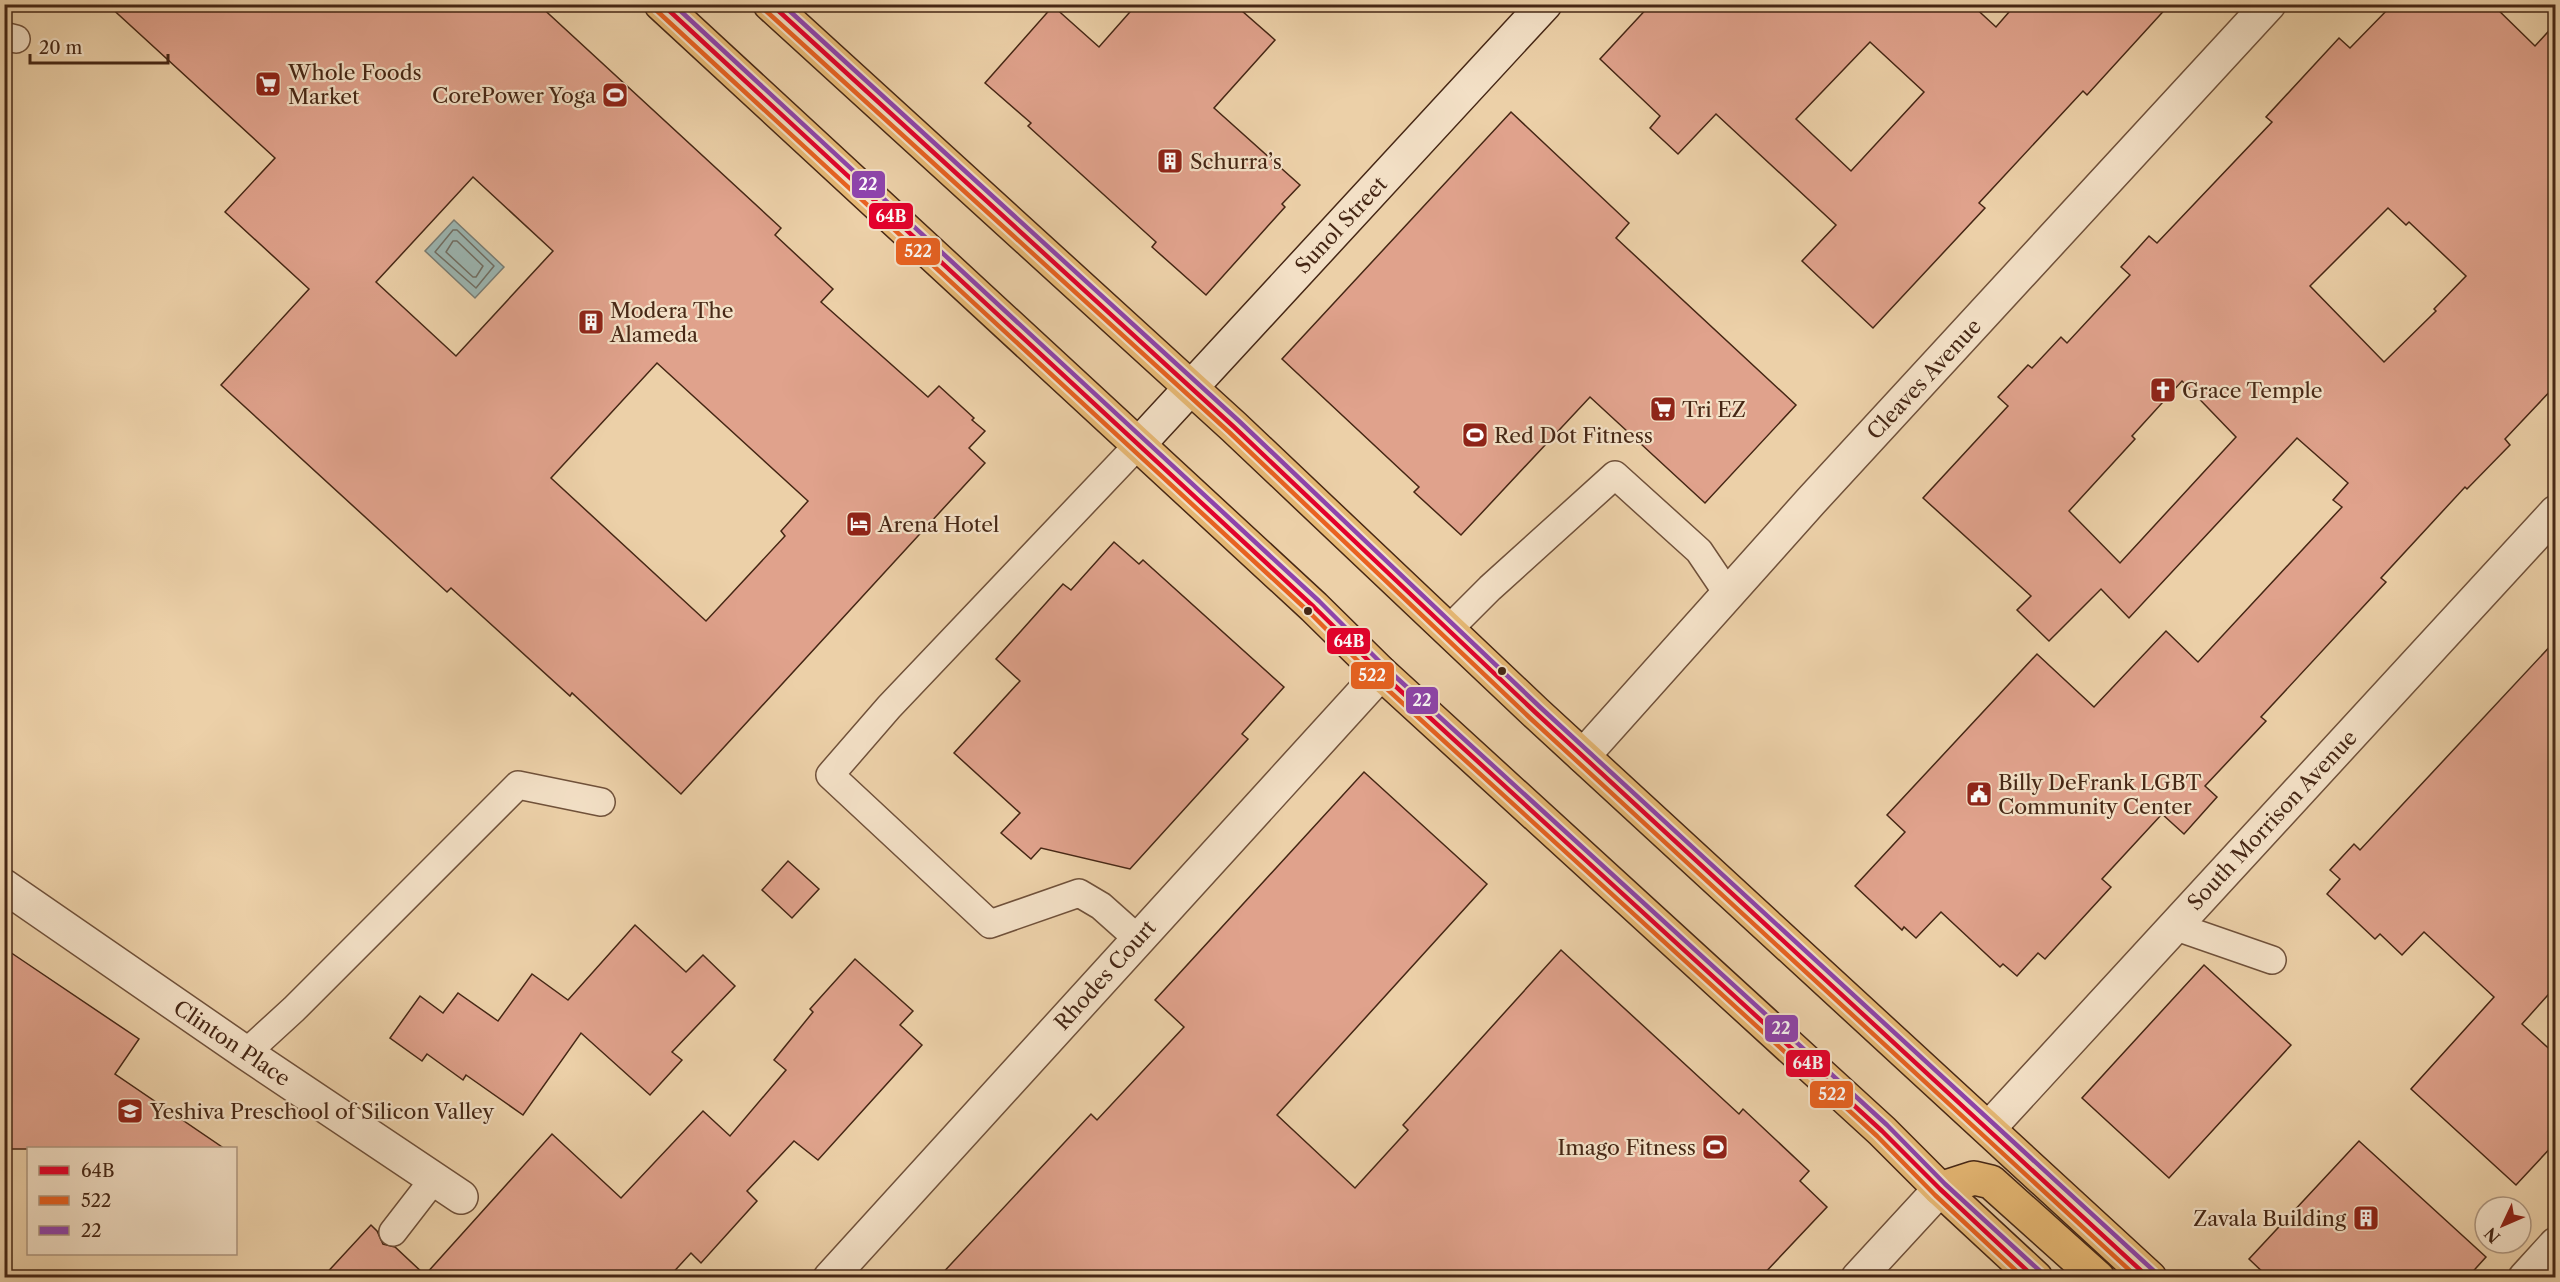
<svg xmlns="http://www.w3.org/2000/svg" width="2560" height="1282" font-family="'Libre Caslon Text',serif">
<style>
.water{fill:#9bb5b1;stroke:#797c73;stroke-width:1.5}
.lines{fill:none;stroke-linecap:round;stroke-linejoin:round}
.shore{stroke:#706e63;stroke-width:1.5}
.building{fill:#e0a28c;stroke:#462715;stroke-width:1.5;fill-rule:evenodd}
.lane-casing{stroke:#70513a;stroke-width:30}
.street-casing{stroke:#70513a;stroke-width:36}
.secondary-casing{stroke:#462715;stroke-width:36}
.primary-casing{stroke:#462715;stroke-width:36}
.lane{stroke:#f3e0c6;stroke-width:27}
.street{stroke:#f3e0c6;stroke-width:33}
.secondary{stroke:#f3e0c6;stroke-width:33}
.primary{stroke:#e6b874;stroke-width:33}
.bus-1-casing{stroke:#f3e0c6;stroke-width:9}
.bus-2-casing{stroke:#f3e0c6;stroke-width:9}
.bus-3-casing{stroke:#f3e0c6;stroke-width:9}
.bus-1{stroke:#e4002b;stroke-width:4.5}
.bus-2{stroke:#e96221;stroke-width:4.5}
.bus-3{stroke:#8e44ad;stroke-width:4.5}
.bus-dot{fill:#462715;stroke:#f3e0c6;stroke-width:2}
.labels{text-anchor:middle;dominant-baseline:central;stroke-width:4.5;stroke-linejoin:round;paint-order:stroke}
.poi-label{font-size:21px;fill:#462715;stroke:#f3e0c6;text-anchor:start}
.street-label{font-size:21px;fill:#462715;stroke:#f3e0c6}
.line-badge{stroke:#f3e0c6;stroke-width:2}
.badge-label{font-size:16px;text-anchor:middle;font-weight:bold;fill:#fff}
</style>
<rect width="100%" height="100%" fill="#ecd0a8"/>
<filter id="stains"><feTurbulence type="fractalNoise" baseFrequency=".00333" numOctaves="4"/><feColorMatrix values="0 0 0 0 .2 0 0 0 0 .09 0 0 0 0 .02 0 0 0 .5 -.17"/></filter>
<radialGradient id="worn" r=".72"><stop offset=".6" stop-color="#630" stop-opacity="0"/><stop offset="1" stop-color="#630" stop-opacity=".3"/></radialGradient>
<polygon class="water" points="454,220 504,267 475,298 425,251"/>
<g class="lines">
<g class="shore">
<polygon points="453,230 457,230 494,266 476,288 435,252"/>
<polygon points="453,241 457,241 483,266 476,277 473,277 446,252"/>
</g>
</g>
<g class="building">
<path d="M107 4H538L781 228 775 235 833 289 821 302 928 397 939 386 974 418 972 420 985 431 969 448 985 463 681 794 572 693 570 696 451 588 447 592 221 385 309 289 225 212 275 158ZM473 177 553 251 456 356 376 282ZM657 363 808 501 781 531 785 536 706 621 551 478Z"/>
<polygon points="1137,4 1234,4 1275,40 1214,108 1300,185 1282,204 1285,207 1206,295 1152,247 1156,242 1028,126 1031,123 985,83 1053,6 1099,47"/>
<path d="M1651 4H1971L1996 27 2016 4H2170L2087 95 2083 91 1979 203 1985 208 1873 328 1802 261 1836 225 1716 114 1678 154 1650 128 1660 116 1600 59ZM1870 42 1924 92 1851 171 1796 119Z"/>
<path d="M2393 4H2492L2535 46 2556 23V385L2505 439 2510 445 2467 489 2465 487 2381 578 2386 582 2261 717 2266 721 2205 786 2217 797 2184 834 2162 814 2102 879 2111 887 2045 959 2038 953 2017 976 2003 964 2000 967 1941 912 1916 938 1904 927 1902 930 1855 886 1905 832 1887 815 2037 654 2094 707 2166 631 2198 662 2342 507 2333 500 2348 483 2297 438 2129 618 2101 589 2049 641 2017 610 2031 596 1923 498 2008 406 1998 397 2028 365 2032 368 2061 337 2067 343 2130 275 2121 267 2149 236 2157 243 2272 122 2266 117 2339 38 2350 48ZM2388 208 2406 225 2409 222 2466 276 2434 309 2436 311 2384 362 2310 286ZM2182 381 2236 437 2120 563 2069 511 2135 439 2132 436Z"/>
<polygon points="1511,112 1629,223 1616,238 1796,405 1705,503 1590,397 1461,535 1414,492 1419,487 1282,359"/>
<polygon points="1114,542 1139,564 1143,560 1284,687 1242,734 1248,739 1130,869 1041,848 1031,859 1001,833 1020,813 954,753 1020,681 996,659 1063,584 1071,590"/>
<polygon points="2556,640 2556,986 2522,1024 2556,1055 2556,1142 2516,1185 2411,1089 2494,997 2424,932 2402,955 2380,934 2375,939 2327,894 2340,879 2330,870 2354,844 2360,850"/>
<polygon points="1364,772 1487,884 1277,1115 1355,1188 1408,1130 1403,1125 1561,950 1739,1114 1743,1109 1809,1171 1800,1181 1827,1207 1760,1278 938,1278 1091,1114 1097,1120 1184,1027 1155,1000"/>
<polygon points="788,861 819,889 792,918 762,890"/>
<polygon points="635,925 686,972 703,955 735,986 672,1052 682,1060 650,1095 581,1033 523,1115 466,1075 463,1080 427,1054 422,1061 390,1038 420,996 443,1013 458,993 498,1021 532,974 568,1000"/>
<polygon points="4,948 139,1039 115,1074 225,1149 4,1149"/>
<polygon points="855,959 913,1011 900,1025 922,1045 818,1160 794,1141 747,1191 757,1201 701,1263 691,1253 668,1278 322,1278 371,1225 377,1231 383,1244 395,1247 425,1275 552,1134 621,1198 703,1111 730,1136 786,1070 774,1060 813,1012 810,1009"/>
<polygon points="2204,965 2291,1045 2169,1178 2082,1098"/>
<polygon points="2359,1141 2486,1257 2467,1278 2269,1278 2249,1259"/>
</g>
<g class="lines">
<defs>
<g id="lane">
<polyline points="4,36 16,39"/>
<polyline points="1137,446 889,707 830,775 990,924 1079,893 1101,906 1138,939"/>
<polyline points="1448,630 1490,588 1615,475 1699,551 1728,594"/>
<polyline points="2174,926 2272,960"/>
<polyline points="246,1053 294,1009 518,785 601,802"/>
<polyline points="393,1232 434,1179"/>
</g>
<g id="street">
<polyline points="1583,756 1811,501 2269,4"/>
<polyline points="4,886 246,1053 461,1197"/>
<polyline points="1989,1128 2556,512"/>
<polyline points="830,1278 1381,673"/>
<polyline points="1858,1278 1940,1189"/>
<polyline points="2525,1278 2556,1244"/>
</g>
<polyline id="secondary" points="1137,446 1545,4"/>
<g id="primary">
<polyline points="661,4 1314,607 1381,673 1882,1131 1940,1189 2036,1278"/>
<polyline points="770,4 1234,427 1535,712 2150,1278"/>
<polyline points="1940,1189 1974,1178 1991,1182 2098,1278"/>
</g>
</defs>
<use href="#lane" class="lane-casing"/>
<use href="#street" class="street-casing"/>
<use href="#secondary" class="secondary-casing"/>
<use href="#primary" class="primary-casing"/>
<use href="#lane" class="lane"/>
<use href="#street" class="street"/>
<use href="#secondary" class="secondary"/>
<use href="#primary" class="primary"/>
<defs>
<g id="bus-1">
<polyline points="662,4 1314,607 1381,673 1882,1131 1940,1189 2035,1278"/>
<polyline points="771,4 1234,427 1535,712 2149,1278"/>
</g>
<g id="bus-2">
<polyline points="656,10 1309,612 1376,679 1877,1136 1935,1195 2024,1278"/>
<polyline points="765,10 1229,432 1530,718 2138,1278"/>
</g>
<g id="bus-3">
<polyline points="673,4 1319,601 1386,668 1887,1125 1945,1184 2041,1272"/>
<polyline points="782,4 1239,421 1540,707 2155,1272"/>
</g>
</defs>
<use href="#bus-1" class="bus-1-casing"/>
<use href="#bus-2" class="bus-2-casing"/>
<use href="#bus-3" class="bus-3-casing"/>
<use href="#bus-1" class="bus-1"/>
<use href="#bus-2" class="bus-2"/>
<use href="#bus-3" class="bus-3"/>
</g>
<defs>
<symbol id="supermarket-square" viewBox="-11 -11 22 22"><rect x="-9" y="-9" width="18" height="18" rx="4" fill="#8f2418" stroke="#f3e0c6"/><path d="M-6-5.5h2.5l.6 2H6L4.5 2H-2.5L-4.4-4H-6ZM-1.5 3.2a1.3 1.3 0 1 0 .1 0ZM3 3.2a1.3 1.3 0 1 0 .1 0Z" fill="#fff"/></symbol>
<symbol id="stadium-square" viewBox="-11 -11 22 22"><rect x="-9" y="-9" width="18" height="18" rx="4" fill="#8f2418" stroke="#f3e0c6"/><path d="M0-5a6.5 5 0 1 0 0 10a6.5 5 0 1 0 0-10ZM-3.5-1.8h7v3.6h-7Z" fill="#fff"/></symbol>
<symbol id="building-square" viewBox="-11 -11 22 22"><rect x="-9" y="-9" width="18" height="18" rx="4" fill="#8f2418" stroke="#f3e0c6"/><path d="M-4-6H4V6H1V3H-1V6H-4ZM-2.5-4.3h1.7v1.8h-1.7ZM.8-4.3h1.7v1.8H.8ZM-2.5-1h1.7V.8h-1.7ZM.8-1h1.7V.8H.8Z" fill="#fff"/></symbol>
<symbol id="church-square" viewBox="-11 -11 22 22"><rect x="-9" y="-9" width="18" height="18" rx="4" fill="#8f2418" stroke="#f3e0c6"/><path d="M-1.2-6h2.4v3.5h3.3v2.4h-3.3V6h-2.4V-.1h-3.3v-2.4h3.3Z" fill="#fff"/></symbol>
<symbol id="hotel-square" viewBox="-11 -11 22 22"><rect x="-9" y="-9" width="18" height="18" rx="4" fill="#8f2418" stroke="#f3e0c6"/><path d="M-6-4.5h1.5V1H6V5H4.5V3h-9V5H-6ZM-4 0a1.8 1.8 0 1 1 3.6 0ZM.5 0V-2.5h3Q6-2.5 6 0Z" fill="#fff"/></symbol>
<symbol id="civic-square" viewBox="-11 -11 22 22"><rect x="-9" y="-9" width="18" height="18" rx="4" fill="#8f2418" stroke="#f3e0c6"/><path d="M-.6-6.5H3V-4.5H.6V-3L4-1V1h2V6H-6V1h2V-1L-.6-3ZM-1.2 2.5V6h2.4V2.5Z" fill="#fff"/></symbol>
<symbol id="school-square" viewBox="-11 -11 22 22"><rect x="-9" y="-9" width="18" height="18" rx="4" fill="#8f2418" stroke="#f3e0c6"/><path d="M0-5L7-2L0 1L-7-2ZM-4 1L0 2.5L4 1V4Q0 6-4 4Z" fill="#fff"/></symbol>
</defs>
<g fill-rule="evenodd">
<use href="#supermarket-square" x="253" y="69" width="30" height="30"/>
<use href="#stadium-square" x="600" y="80" width="30" height="30"/>
<use href="#building-square" x="1155" y="146" width="30" height="30"/>
<use href="#building-square" x="576" y="307" width="30" height="30"/>
<use href="#church-square" x="2148" y="375" width="30" height="30"/>
<use href="#supermarket-square" x="1648" y="394" width="30" height="30"/>
<use href="#stadium-square" x="1460" y="420" width="30" height="30"/>
<use href="#hotel-square" x="844" y="509" width="30" height="30"/>
<use href="#civic-square" x="1964" y="779" width="30" height="30"/>
<use href="#school-square" x="115" y="1096" width="30" height="30"/>
<use href="#stadium-square" x="1700" y="1132" width="30" height="30"/>
<use href="#building-square" x="2351" y="1203" width="30" height="30"/>
</g>
<g class="bus-dot">
<circle cx="1308" cy="611" r="5"/>
<circle cx="1502" cy="671" r="5"/>
</g>
<g class="labels">
<g class="poi-label">
<text x="288" y="72">Whole Foods<tspan x="288" dy="24">Market</tspan></text>
<text x="596" y="95" text-anchor="end">CorePower Yoga</text>
<text x="1190" y="161">Schurra’s</text>
<text x="610" y="310">Modera The<tspan x="610" dy="24">Alameda</tspan></text>
<text x="2182" y="390">Grace Temple</text>
<text x="1682" y="409">Tri EZ</text>
<text x="1494" y="435">Red Dot Fitness</text>
<text x="878" y="524">Arena Hotel</text>
<text x="1998" y="782">Billy DeFrank LGBT<tspan x="1998" dy="24">Community Center</tspan></text>
<text x="150" y="1111">Yeshiva Preschool of Silicon Valley</text>
<text x="1696" y="1147" text-anchor="end">Imago Fitness</text>
<text x="2346" y="1218" text-anchor="end">Zavala Building</text>
</g>
<g class="street-label">
<text transform="translate(1341 225) rotate(-47)">Sunol Street</text>
<text transform="translate(1924 379) rotate(-47)">Cleaves Avenue</text>
<text transform="translate(2272 820) rotate(-47)">South Morrison Avenue</text>
<text transform="translate(1105 975) rotate(-48)">Rhodes Court</text>
<text transform="translate(232 1043) rotate(34)">Clinton Place</text>
</g>
</g>
<g class="line-badge">
<rect x="851" y="170" width="35" height="29" rx="6" fill="#8e44ad"/>
<rect x="868" y="202" width="46" height="28" rx="6" fill="#e4002b"/>
<rect x="895" y="237" width="46" height="29" rx="6" fill="#e96221"/>
<rect x="1326" y="627" width="45" height="28" rx="6" fill="#e4002b"/>
<rect x="1350" y="661" width="45" height="29" rx="6" fill="#e96221"/>
<rect x="1405" y="686" width="34" height="29" rx="6" fill="#8e44ad"/>
<rect x="1764" y="1014" width="35" height="29" rx="6" fill="#8e44ad"/>
<rect x="1785" y="1049" width="46" height="29" rx="6" fill="#e4002b"/>
<rect x="1809" y="1080" width="45" height="29" rx="6" fill="#e96221"/>
</g>
<g class="badge-label">
<text x="868" y="190">22</text>
<text x="891" y="222">64B</text>
<text x="918" y="257">522</text>
<text x="1349" y="647">64B</text>
<text x="1372" y="681">522</text>
<text x="1422" y="706">22</text>
<text x="1781" y="1034">22</text>
<text x="1808" y="1069">64B</text>
<text x="1832" y="1100">522</text>
</g>
<rect width="2560" height="1282" fill="none" stroke="#ecd0a8" stroke-width="24"/>
<rect x="6" y="6" width="2548" height="1270" fill="none" stroke="#462715" stroke-width="3"/>
<rect x="12" y="12" width="2536" height="1258" fill="none" stroke="#462715" stroke-width="1.5"/>
<rect x="27" y="1147" width="210" height="108" fill="#f3e0c6" stroke="#ae967f" stroke-width="1.5"/>
<rect x="39" y="1166" width="30" height="9" fill="#e4002b" stroke="#ae967f" stroke-width="1.5"/>
<text x="81" y="1177" font-size="18" fill="#462715">64B</text>
<rect x="39" y="1196" width="30" height="9" fill="#e96221" stroke="#ae967f" stroke-width="1.5"/>
<text x="81" y="1207" font-size="18" fill="#462715">522</text>
<rect x="39" y="1226" width="30" height="9" fill="#8e44ad" stroke="#ae967f" stroke-width="1.5"/>
<text x="81" y="1237" font-size="18" fill="#462715">22</text>
<g transform="translate(2503 1225) rotate(226)"><circle r="28" fill="#f3e0c6" stroke="#ae967f" stroke-width="1.5"/>
<path d="M0-4.5L10 22L0 15L-10 22Z" fill="#8f2418"/>
<text y="-9" font-size="16" font-weight="bold" text-anchor="middle" fill="#462715">N</text>
</g>
<path d="M30 54v9h138v-9" fill="none" stroke="#462715" stroke-width="3"/>
<text x="39" y="54" font-size="18" fill="#462715" stroke="#f3e0c6" stroke-width="4.5" paint-order="stroke">20 m</text>
<rect width="100%" height="100%" filter="url(#stains)"/>
<rect width="100%" height="100%" fill="url(#worn)"/>
</svg>
